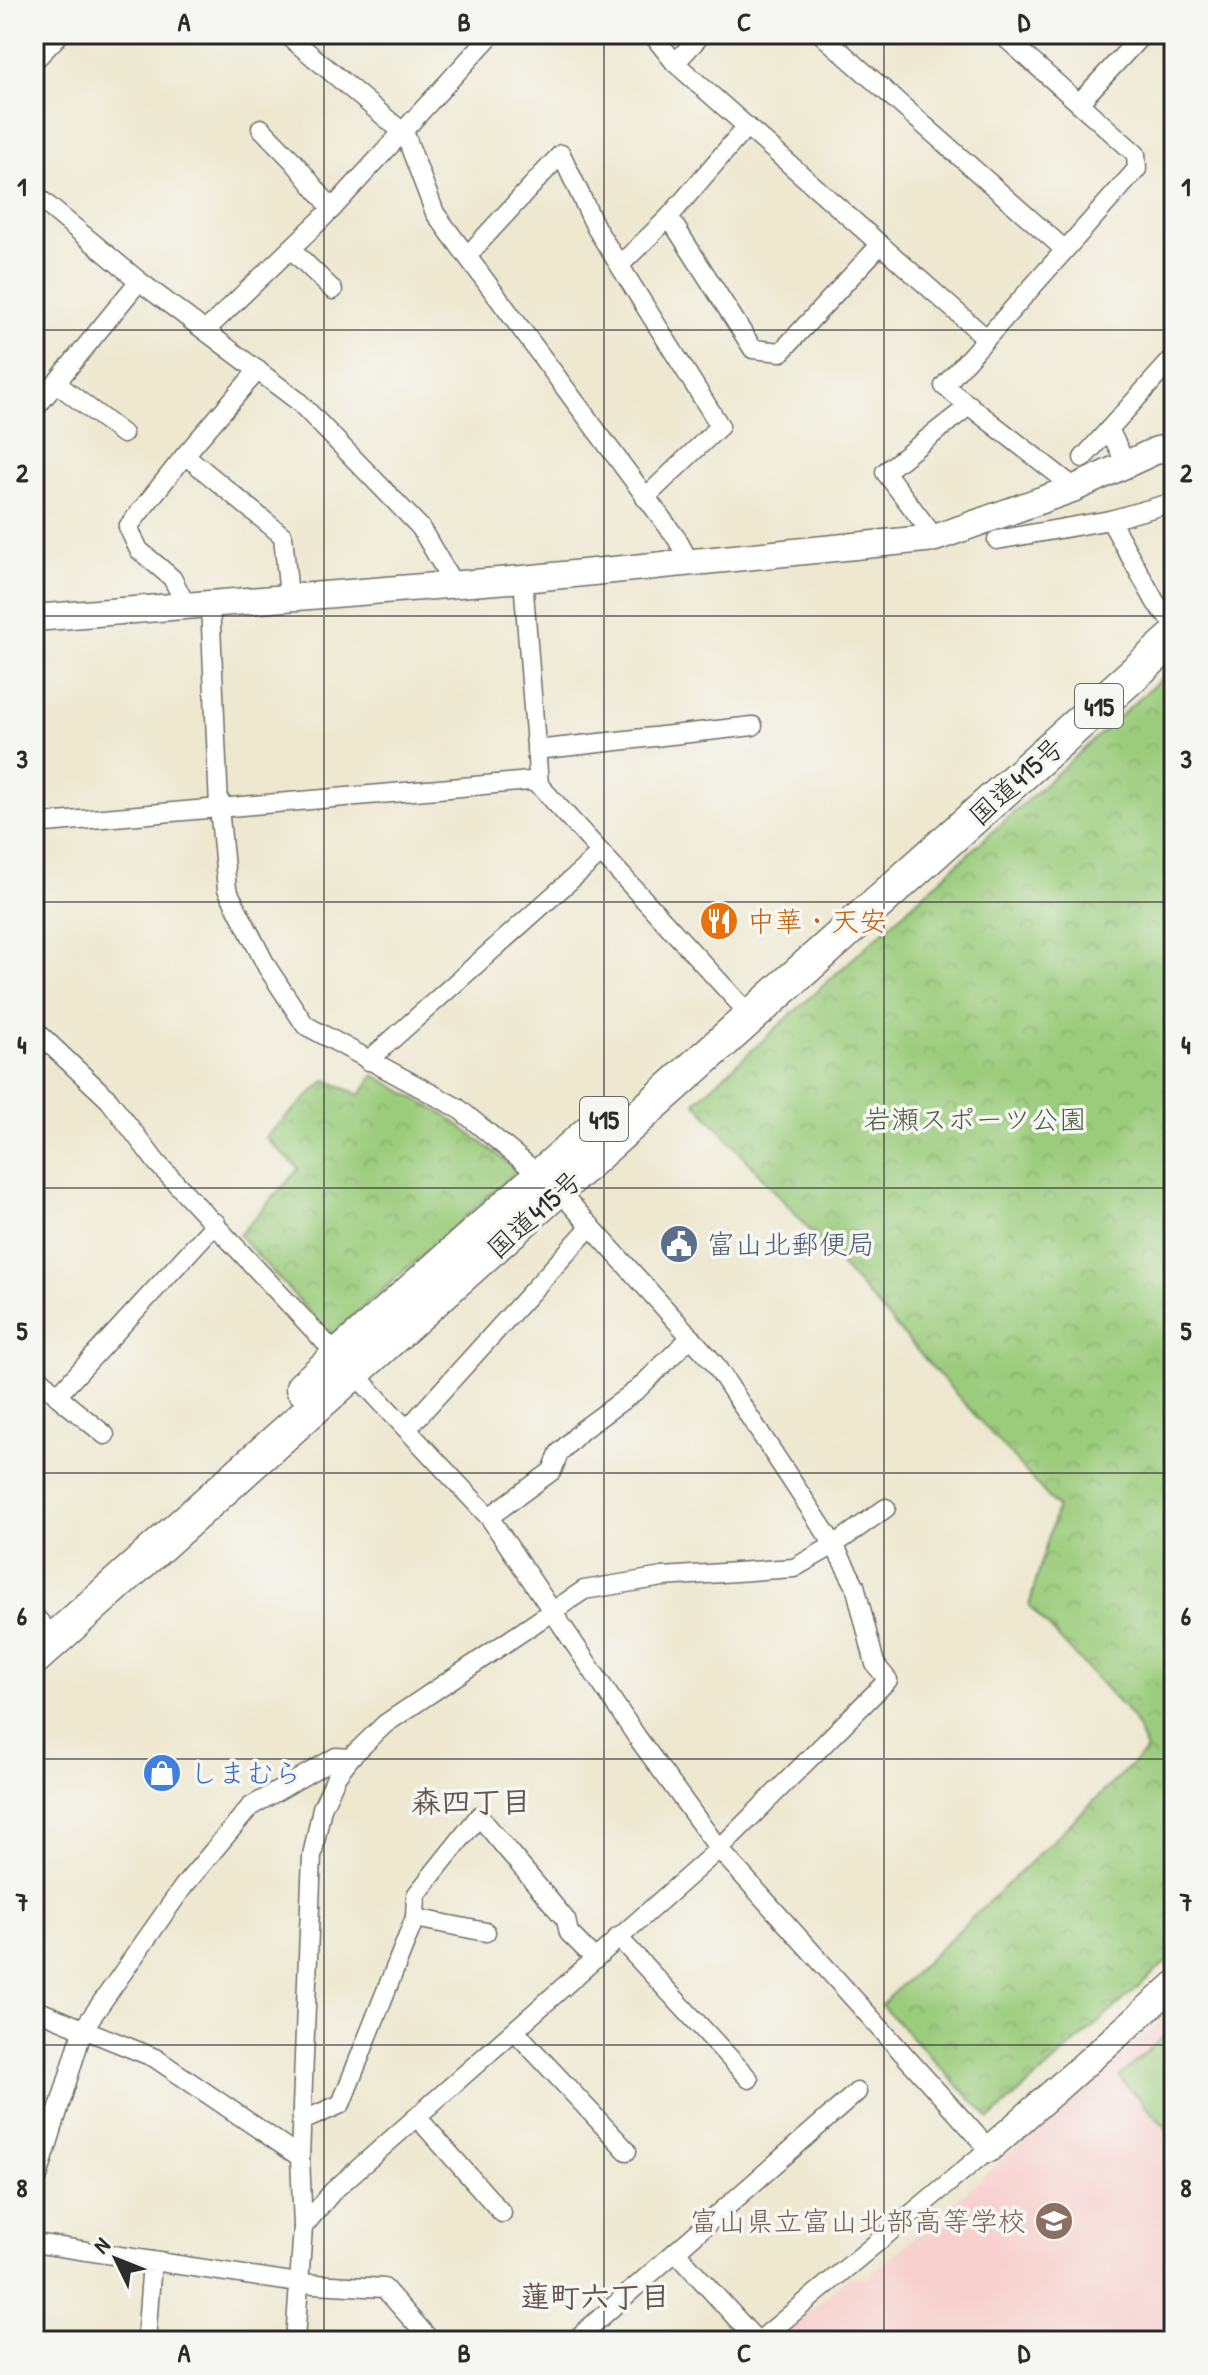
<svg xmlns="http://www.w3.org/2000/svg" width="1208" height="2375" font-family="'Patrick Hand','Klee One',sans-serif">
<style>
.built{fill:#f7d0ce}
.green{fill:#9bcc7c;stroke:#637c54;stroke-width:2}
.park{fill:url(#park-crowns);stroke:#637c54;stroke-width:2}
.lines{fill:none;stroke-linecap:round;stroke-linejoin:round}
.street-casing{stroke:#6f6d65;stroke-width:21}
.secondary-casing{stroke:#6f6d65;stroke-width:29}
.highway-casing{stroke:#6f6d65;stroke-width:37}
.street{stroke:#fff;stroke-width:18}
.secondary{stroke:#fff;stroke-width:26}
.highway{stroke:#fff;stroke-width:34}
.grid{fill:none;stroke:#2b2b2b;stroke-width:2;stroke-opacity:0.55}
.labels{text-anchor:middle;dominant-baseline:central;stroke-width:7;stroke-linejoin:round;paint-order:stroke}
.shield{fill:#f6f6f2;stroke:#686867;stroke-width:2}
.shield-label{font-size:26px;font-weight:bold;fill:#2b2b2b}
.street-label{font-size:28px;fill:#2b2b2b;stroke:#f6f6f2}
.food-label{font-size:28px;fill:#c56008;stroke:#f6f6f2;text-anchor:start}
.park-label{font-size:28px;fill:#4d5b43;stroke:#f6f6f2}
.service-label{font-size:28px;fill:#4e5e75;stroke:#f6f6f2;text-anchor:start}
.shop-label{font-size:28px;fill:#366cbe;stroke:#f6f6f2;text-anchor:start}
.education-label{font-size:28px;fill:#785e54;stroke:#f6f6f2;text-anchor:end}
.neighbourhood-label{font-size:30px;font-weight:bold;fill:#64544e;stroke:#f6f6f2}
.neatline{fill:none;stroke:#2b2b2b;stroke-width:3}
.grid-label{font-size:26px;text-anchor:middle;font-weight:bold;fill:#2b2b2b}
</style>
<defs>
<pattern id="park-crowns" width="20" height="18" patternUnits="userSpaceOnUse" patternTransform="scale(2)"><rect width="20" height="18" fill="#9bcc7c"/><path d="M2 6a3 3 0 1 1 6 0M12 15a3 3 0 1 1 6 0" fill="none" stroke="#86af6b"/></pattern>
</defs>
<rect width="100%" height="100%" fill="#f6f6f2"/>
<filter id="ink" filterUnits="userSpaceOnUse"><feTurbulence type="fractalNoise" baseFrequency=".0125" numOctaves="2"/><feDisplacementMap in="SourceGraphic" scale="16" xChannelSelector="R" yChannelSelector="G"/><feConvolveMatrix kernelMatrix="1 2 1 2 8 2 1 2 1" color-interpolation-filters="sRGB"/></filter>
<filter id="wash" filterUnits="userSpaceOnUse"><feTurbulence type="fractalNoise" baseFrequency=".006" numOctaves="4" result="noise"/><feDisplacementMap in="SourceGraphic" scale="32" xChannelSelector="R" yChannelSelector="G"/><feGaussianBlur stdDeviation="1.8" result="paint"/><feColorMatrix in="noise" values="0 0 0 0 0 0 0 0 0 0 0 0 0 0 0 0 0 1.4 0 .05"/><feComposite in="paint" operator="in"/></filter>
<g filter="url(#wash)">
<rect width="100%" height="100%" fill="#eee8d0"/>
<polygon class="built" points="1174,2010 1174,2341 776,2341 850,2276 867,2278"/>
<polygon class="green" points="1174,2027 1174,2136 1119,2077"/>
<g class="park">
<polygon points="1174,667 1174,1955 990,2119 881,2005 1147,1750 1132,1717 1029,1606 1057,1507 695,1102"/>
<polygon points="374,1075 450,1118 513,1167 515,1173 334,1333 325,1329 239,1235 299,1169 265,1137 326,1080 360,1095"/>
</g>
</g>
<g filter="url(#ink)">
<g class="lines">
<defs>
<g id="street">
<polyline points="286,34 405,134 435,213 677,539 690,563"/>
<polyline points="652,34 675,63 986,338"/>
<polyline points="821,34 1064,249"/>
<polyline points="1001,34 1136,154 1137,169 944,386 1075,488"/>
<polyline points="34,61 60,34"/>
<polyline points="675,63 702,34"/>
<polyline points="1079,103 1143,34"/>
<polyline points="261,128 294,162 332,209"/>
<polyline points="34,194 139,281 298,401 420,527 453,583"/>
<polyline points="669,217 747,126"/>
<polyline points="291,249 333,290"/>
<polyline points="467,256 561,154 596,228 720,426 645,498"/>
<polyline points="621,264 669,217 753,349 781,352 880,245"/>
<polyline points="206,330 332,209 492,34"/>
<polyline points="56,383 123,434"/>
<polyline points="34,410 139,281"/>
<polyline points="1109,429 1126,464"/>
<polyline points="185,455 258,370"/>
<polyline points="1083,458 1174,357"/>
<polyline points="1110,520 1156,603 1174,623"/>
<polyline points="935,538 885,472 970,405"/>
<polyline points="997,540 1110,520 1174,502"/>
<polyline points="523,579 539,785"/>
<polyline points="210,603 219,807 227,889 267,967 305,1025 458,1108 559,1191 714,1363 834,1545 794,1568 663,1577 584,1590 385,1724 350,1758 337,1775 322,1808 312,1856 300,2157 303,2227 295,2341"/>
<polyline points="186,605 172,578 139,550 128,527 185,455 283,536 289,596"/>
<polyline points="536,750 753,726"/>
<polyline points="34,824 530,781 539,785 738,1002"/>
<polyline points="34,1029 109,1100 157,1163 489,1517 637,1737 719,1849 989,2149 759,2341"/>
<polyline points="368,1061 601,853"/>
<polyline points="34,1371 57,1396 105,1435"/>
<polyline points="57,1396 216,1223"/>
<polyline points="409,1427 591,1226"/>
<polyline points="489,1517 552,1471 559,1453 582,1430 638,1389 691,1337"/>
<polyline points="34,1616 55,1638"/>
<polyline points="486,1932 415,1918 416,1895 479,1816 566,1920 569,1933 594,1958"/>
<polyline points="618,1937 749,2079"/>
<polyline points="34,2009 155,2058 300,2157"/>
<polyline points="515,2031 627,2151"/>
<polyline points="417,2117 502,2213"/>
<polyline points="302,2121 341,2104 415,1918"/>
<polyline points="34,2190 83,2029 183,1887 250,1807 336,1757 350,1758"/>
<polyline points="303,2227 333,2191 719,1849 888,1680 875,1664 855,1585 834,1545 886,1508"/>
<polyline points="34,2243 298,2283 384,2288 431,2341"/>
<polyline points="676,2252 757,2341"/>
<polyline points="146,2341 152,2261"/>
<polyline points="574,2341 857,2092"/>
</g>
<g id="secondary">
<polyline points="34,618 523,579 935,538 1075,488 1157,450 1174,447"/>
<polyline points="989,2149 1174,1985"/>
</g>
<g id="highway">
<polyline points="303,1388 610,1114"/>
<polyline points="34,1658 1174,638"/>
</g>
</defs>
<use href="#street" class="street-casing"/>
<use href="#secondary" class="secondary-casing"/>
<use href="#highway" class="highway-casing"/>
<use href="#street" class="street"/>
<use href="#secondary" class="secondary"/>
<use href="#highway" class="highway"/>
</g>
</g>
<path class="grid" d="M324 34V2341M604 34V2341M884 34V2341M34 330H1174M34 616H1174M34 902H1174M34 1188H1174M34 1473H1174M34 1759H1174M34 2045H1174"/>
<defs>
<symbol id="restaurant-disc" viewBox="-11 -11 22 22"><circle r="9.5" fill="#e8710a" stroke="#f6f6f2"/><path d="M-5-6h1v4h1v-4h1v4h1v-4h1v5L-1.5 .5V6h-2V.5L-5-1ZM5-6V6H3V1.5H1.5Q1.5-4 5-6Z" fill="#fff"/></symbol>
<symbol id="civic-disc" viewBox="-11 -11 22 22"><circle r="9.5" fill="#5c6f8a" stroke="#f6f6f2"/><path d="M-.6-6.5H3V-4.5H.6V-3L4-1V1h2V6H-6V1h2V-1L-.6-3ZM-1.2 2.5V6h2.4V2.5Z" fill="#fff"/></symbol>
<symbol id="shop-disc" viewBox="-11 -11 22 22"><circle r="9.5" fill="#3f7fe0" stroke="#f6f6f2"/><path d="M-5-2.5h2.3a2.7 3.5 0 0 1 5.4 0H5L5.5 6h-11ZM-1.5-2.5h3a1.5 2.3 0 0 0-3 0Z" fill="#fff"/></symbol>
<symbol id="school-disc" viewBox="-11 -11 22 22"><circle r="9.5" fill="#8d6e63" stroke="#f6f6f2"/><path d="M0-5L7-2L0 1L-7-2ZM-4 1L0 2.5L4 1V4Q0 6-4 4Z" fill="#fff"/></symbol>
</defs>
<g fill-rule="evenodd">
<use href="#restaurant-disc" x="697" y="899" width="44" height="44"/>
<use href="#civic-disc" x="657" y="1222" width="44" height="44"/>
<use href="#shop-disc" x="140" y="1751" width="44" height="44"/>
<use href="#school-disc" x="1032" y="2199" width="44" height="44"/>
</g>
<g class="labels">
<g class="shield">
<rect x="1075" y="684" width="48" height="44" rx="6"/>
<rect x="580" y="1097" width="48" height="44" rx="6"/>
</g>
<g class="shield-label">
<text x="1099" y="706">415</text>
<text x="604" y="1119">415</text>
</g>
<g class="street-label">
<text transform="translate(1016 781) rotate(-42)">国道415号</text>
<text transform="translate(534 1214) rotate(-42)">国道415号</text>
</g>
<g class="food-label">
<text x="747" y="921">中華・天安</text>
</g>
<g class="park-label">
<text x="975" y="1119">岩瀬スポーツ公園</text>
</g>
<g class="service-label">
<text x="707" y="1244">富山北郵便局</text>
</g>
<g class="shop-label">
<text x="190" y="1773">しまむら</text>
</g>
<g class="education-label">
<text x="1026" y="2221">富山県立富山北部高等学校</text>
</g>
<g class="neighbourhood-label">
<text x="471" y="1801">森四丁目</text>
<text x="595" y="2296">蓮町六丁目</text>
</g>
</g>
<rect width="1208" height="2375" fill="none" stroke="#f6f6f2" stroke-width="88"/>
<g transform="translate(116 2259) rotate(313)" stroke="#f6f6f2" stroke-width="6" paint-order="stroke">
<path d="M0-6L14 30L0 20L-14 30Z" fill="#2b2b2b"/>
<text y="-12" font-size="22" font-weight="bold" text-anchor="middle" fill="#2b2b2b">N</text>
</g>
<rect x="44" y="44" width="1120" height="2287" class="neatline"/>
<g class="grid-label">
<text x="184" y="31">A</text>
<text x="464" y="31">B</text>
<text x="744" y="31">C</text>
<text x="1024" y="31">D</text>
<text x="22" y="196">1</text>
<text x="1186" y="196">1</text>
<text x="22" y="482">2</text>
<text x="1186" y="482">2</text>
<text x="22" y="768">3</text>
<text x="1186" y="768">3</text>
<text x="22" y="1054">4</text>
<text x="1186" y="1054">4</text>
<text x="22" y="1340">5</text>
<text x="1186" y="1340">5</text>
<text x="22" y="1625">6</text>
<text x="1186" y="1625">6</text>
<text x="22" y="1911">7</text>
<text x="1186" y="1911">7</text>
<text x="22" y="2197">8</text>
<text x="1186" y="2197">8</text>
<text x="184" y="2362">A</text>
<text x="464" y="2362">B</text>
<text x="744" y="2362">C</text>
<text x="1024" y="2362">D</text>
</g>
</svg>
